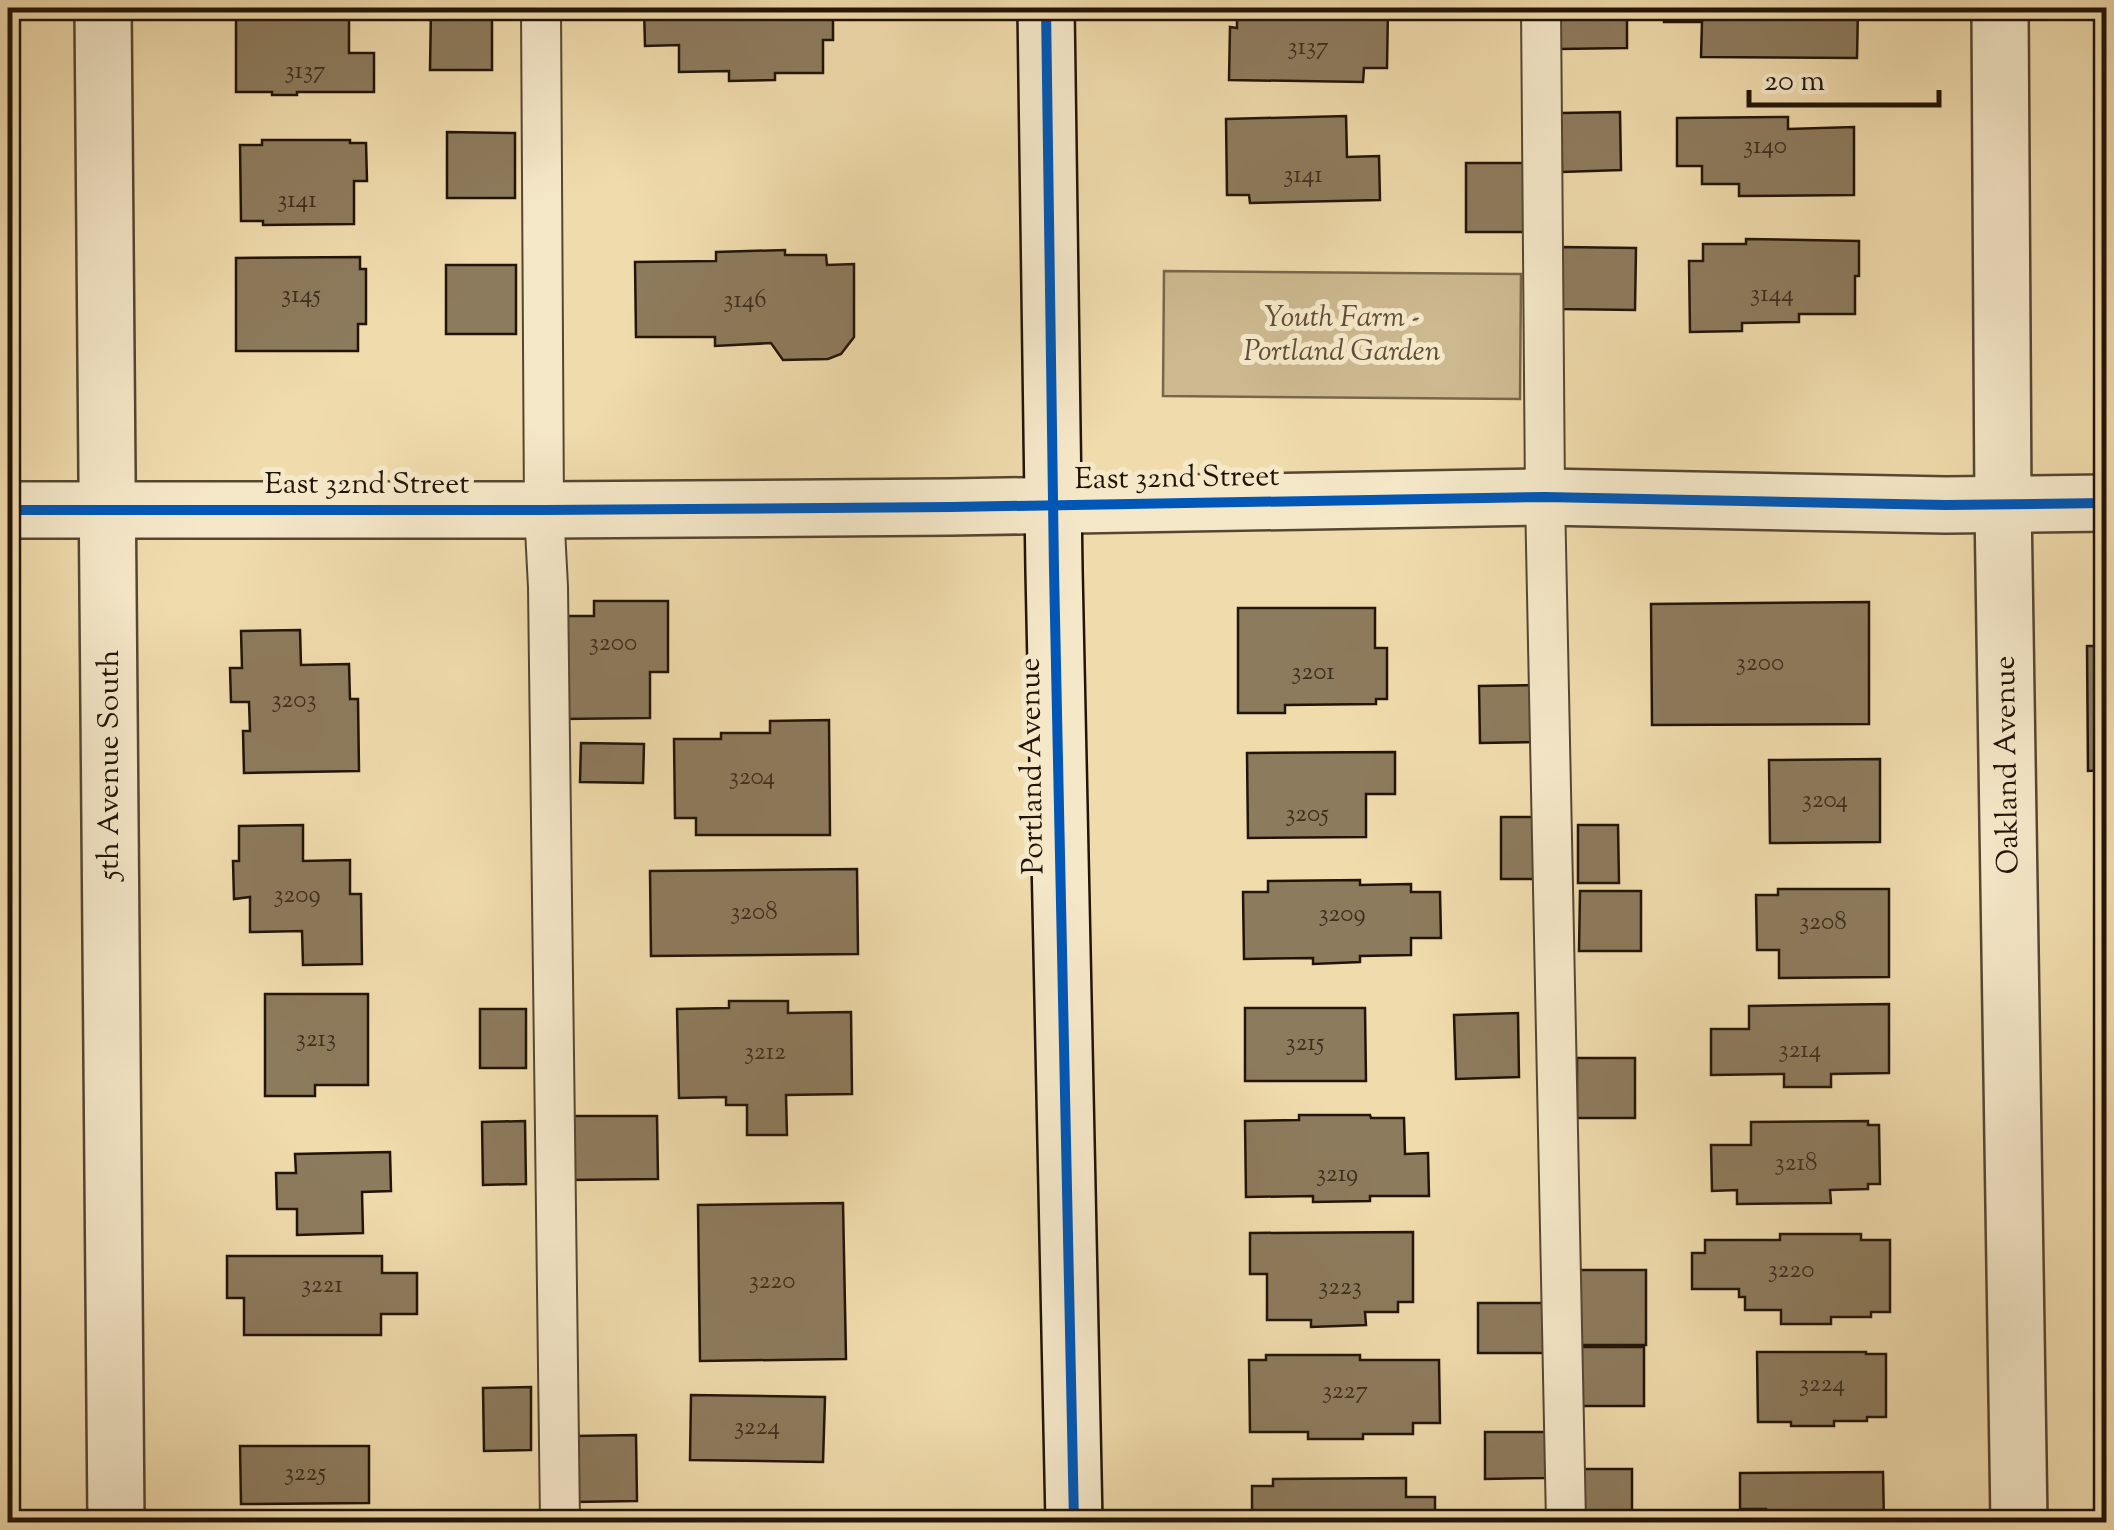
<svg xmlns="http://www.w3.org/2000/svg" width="2114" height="1530" font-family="'Sorts Mill Goudy',serif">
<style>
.green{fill:#cdb990;stroke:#78664c;stroke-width:2.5}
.building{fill:#8d7b5d;stroke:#221408;stroke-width:2.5}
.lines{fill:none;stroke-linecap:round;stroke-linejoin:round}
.lane-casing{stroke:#564631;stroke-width:42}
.street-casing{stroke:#564631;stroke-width:60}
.secondary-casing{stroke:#221408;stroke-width:60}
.lane{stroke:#f5e8c9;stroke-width:38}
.street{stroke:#f5e8c9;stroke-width:55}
.secondary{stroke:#f5e8c9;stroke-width:55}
.cycleway-casing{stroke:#f5e8c9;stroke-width:16}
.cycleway{stroke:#0057b8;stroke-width:10}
.labels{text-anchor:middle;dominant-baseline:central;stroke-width:10;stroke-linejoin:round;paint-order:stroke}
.number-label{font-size:25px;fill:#3d2e1d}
.park-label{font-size:30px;font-style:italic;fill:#5e4e38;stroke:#f5e8c9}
.street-label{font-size:30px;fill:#221408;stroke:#f5e8c9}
</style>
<rect width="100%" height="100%" fill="#f0dbac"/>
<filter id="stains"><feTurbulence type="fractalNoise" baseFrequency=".002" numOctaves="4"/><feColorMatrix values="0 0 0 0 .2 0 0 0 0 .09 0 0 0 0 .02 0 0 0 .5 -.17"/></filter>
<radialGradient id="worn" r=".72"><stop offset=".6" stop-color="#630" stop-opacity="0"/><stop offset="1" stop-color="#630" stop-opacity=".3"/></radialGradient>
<polygon class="green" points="1164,271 1521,274 1520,399 1163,396"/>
<g class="building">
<polygon points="431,8 492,9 492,70 430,70"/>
<polygon points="644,8 833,8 833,40 823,40 823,73 775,73 775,80 729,81 729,71 679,72 679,45 645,46"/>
<polygon points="1237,8 1388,8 1387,68 1364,68 1363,82 1229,80 1230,27 1237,28"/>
<polygon points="1559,8 1627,8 1627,48 1559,49"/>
<polygon points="1664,8 1858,8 1857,58 1701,57 1702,22 1664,22"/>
<polygon points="236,15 349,15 349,53 374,53 374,92 297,92 297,95 272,95 272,92 236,92"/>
<polygon points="1620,112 1621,170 1562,172 1561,113"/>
<polygon points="1346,116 1347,157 1379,156 1380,200 1250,203 1249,195 1227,195 1226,119"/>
<polygon points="1788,117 1788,129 1854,127 1854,195 1739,196 1739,184 1702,184 1702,166 1677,166 1677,118"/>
<polygon points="447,132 515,133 515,198 447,198"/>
<polygon points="262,140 350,140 350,143 366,143 367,181 354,181 354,224 263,225 263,221 241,221 240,145 262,145"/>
<rect x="1466" y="163" width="61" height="69"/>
<polygon points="1746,239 1859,241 1859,276 1855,276 1855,314 1799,314 1799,322 1742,323 1742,331 1690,332 1689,261 1703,261 1703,244 1746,244"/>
<polygon points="1561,247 1636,248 1635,310 1560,309"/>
<polygon points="785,250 785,255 826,255 827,265 854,264 854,337 841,354 828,359 783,360 771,343 715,346 715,337 636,337 635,262 716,261 716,252"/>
<polygon points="360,257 360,269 366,269 366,324 358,324 358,351 236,351 236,258"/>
<rect x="446" y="265" width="70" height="69"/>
<polygon points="594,601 668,601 668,672 650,672 650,718 559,719 557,616 594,616"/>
<polygon points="1869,602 1869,724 1652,725 1651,604"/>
<polygon points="1238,608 1375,608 1375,648 1387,648 1387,699 1376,699 1376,704 1285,705 1285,713 1238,713"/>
<polygon points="300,630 301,665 349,664 350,699 358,699 359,771 244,773 243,731 250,731 249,702 231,702 230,668 242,668 241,631"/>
<polygon points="2087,646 2106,646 2106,770 2088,771"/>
<polygon points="1537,685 1538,742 1480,743 1479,686"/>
<polygon points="829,720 830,835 696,835 696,818 675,818 674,739 721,739 721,733 770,733 770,721"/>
<polygon points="581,743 644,744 643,783 580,782"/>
<polygon points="1395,752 1395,794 1366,794 1366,837 1248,838 1247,753"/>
<polygon points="1880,759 1880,842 1770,843 1769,760"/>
<rect x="1501" y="817" width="38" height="62"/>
<polygon points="303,825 303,861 350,860 350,894 361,894 362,964 303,965 302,931 250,932 250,897 234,899 233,861 239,861 239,826"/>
<polygon points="1578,825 1618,825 1619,883 1578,883"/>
<polygon points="857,869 858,954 651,956 650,871"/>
<polygon points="1360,880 1360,885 1411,884 1411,892 1440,892 1441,938 1411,938 1411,955 1360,956 1360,962 1313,964 1313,958 1244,959 1243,892 1268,892 1268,881"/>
<polygon points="1778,889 1889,889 1889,977 1779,978 1779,950 1757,950 1756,895 1778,895"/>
<polygon points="1580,891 1641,891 1641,951 1579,951"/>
<polygon points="265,994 368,994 368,1085 315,1085 315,1096 265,1096"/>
<polygon points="729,1001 788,1001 788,1013 851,1012 852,1094 786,1095 787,1135 747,1135 747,1105 726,1105 726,1097 679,1098 677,1009 729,1008"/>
<polygon points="1889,1004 1889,1073 1831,1074 1831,1087 1784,1087 1784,1074 1711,1075 1711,1029 1749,1029 1749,1006"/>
<polygon points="1245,1008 1365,1008 1366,1081 1245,1081"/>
<rect x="480" y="1009" width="46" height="59"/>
<polygon points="1518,1013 1519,1077 1456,1079 1454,1015"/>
<rect x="1577" y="1058" width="58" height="60"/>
<polygon points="1299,1115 1370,1115 1371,1118 1404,1118 1405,1154 1428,1153 1429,1196 1370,1196 1370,1201 1313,1202 1313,1196 1246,1197 1245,1121 1299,1120"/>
<polygon points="566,1116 657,1116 658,1179 567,1180"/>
<polygon points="525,1121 526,1184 483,1185 482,1122"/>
<polygon points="1868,1121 1868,1125 1879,1125 1880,1184 1868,1184 1868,1189 1830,1190 1831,1203 1737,1204 1737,1190 1712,1191 1711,1145 1751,1145 1751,1122"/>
<polygon points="390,1152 391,1191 362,1192 363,1233 297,1235 297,1209 277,1209 276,1173 296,1173 295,1154"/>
<polygon points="843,1203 846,1359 700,1361 698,1205"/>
<polygon points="1413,1232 1413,1302 1398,1302 1398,1312 1365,1312 1366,1325 1311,1327 1311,1320 1267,1320 1267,1274 1250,1274 1250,1233"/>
<polygon points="1780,1234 1861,1234 1861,1240 1890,1240 1890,1312 1871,1312 1871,1317 1831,1317 1831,1324 1781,1324 1781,1310 1745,1310 1745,1297 1739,1297 1739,1289 1692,1289 1692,1253 1705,1253 1705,1240 1780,1240"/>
<polygon points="227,1256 382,1256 382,1273 417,1273 417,1314 381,1314 381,1335 244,1335 244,1298 227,1298"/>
<rect x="1580" y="1270" width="66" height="75"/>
<rect x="1478" y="1303" width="69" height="50"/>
<polygon points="1581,1347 1644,1347 1644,1406 1582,1406"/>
<polygon points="1757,1352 1866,1352 1866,1354 1886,1354 1886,1417 1867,1417 1867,1421 1834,1421 1834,1426 1791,1426 1791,1422 1758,1422"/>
<polygon points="1266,1355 1360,1355 1360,1360 1439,1360 1440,1423 1413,1423 1413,1434 1363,1434 1363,1439 1308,1439 1308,1432 1250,1432 1249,1360 1266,1360"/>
<polygon points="531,1387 531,1450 484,1451 483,1388"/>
<polygon points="691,1395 825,1397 823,1462 690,1460"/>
<polygon points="1485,1432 1547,1432 1547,1478 1485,1479"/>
<polygon points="636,1435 637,1501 575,1502 575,1436"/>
<polygon points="240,1446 369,1446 369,1503 241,1504"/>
<rect x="1584" y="1469" width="48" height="53"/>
<polygon points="1883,1472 1884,1522 1766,1522 1766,1509 1740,1509 1740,1473"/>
<polygon points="1406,1478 1406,1497 1435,1497 1435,1522 1252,1522 1252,1486 1273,1486 1273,1479"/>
<rect x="471" y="1511" width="64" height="11"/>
<polygon points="829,1513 829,1520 854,1520 854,1522 724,1522 724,1515"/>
</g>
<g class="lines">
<defs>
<g id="lane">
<polyline points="541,8 544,510 548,587 560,1522"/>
<polyline points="1541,8 1545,497 1566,1522"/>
</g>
<g id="street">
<polyline points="103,8 116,1522"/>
<polyline points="2000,8 2003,505 2019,1522"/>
<polyline points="8,510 544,510 951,507 1545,497 1946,505 2106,503"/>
</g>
<polyline id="secondary" points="1046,8 1054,570 1074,1522"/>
</defs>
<use href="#lane" class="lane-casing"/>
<use href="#street" class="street-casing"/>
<use href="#secondary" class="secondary-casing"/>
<use href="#lane" class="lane"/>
<use href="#street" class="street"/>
<use href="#secondary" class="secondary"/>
<defs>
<g id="cycleway">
<polyline points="1046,8 1054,570 1074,1522"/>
<polyline points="8,510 544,510 951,507 1545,497 1946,505 2106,503"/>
</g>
</defs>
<use href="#cycleway" class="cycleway-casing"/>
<use href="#cycleway" class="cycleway"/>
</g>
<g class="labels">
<g class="number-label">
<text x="1308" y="48">3137</text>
<text x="305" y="72">3137</text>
<text x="1765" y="147">3140</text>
<text x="1303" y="176">3141</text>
<text x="297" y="201">3141</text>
<text x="1772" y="295">3144</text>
<text x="301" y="296">3145</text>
<text x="745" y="301">3146</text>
<text x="613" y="644">3200</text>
<text x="1760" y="664">3200</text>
<text x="1313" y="673">3201</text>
<text x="294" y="701">3203</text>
<text x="752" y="778">3204</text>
<text x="1825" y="801">3204</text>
<text x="1307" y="815">3205</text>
<text x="297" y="896">3209</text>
<text x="754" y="913">3208</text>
<text x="1342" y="915">3209</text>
<text x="1823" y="923">3208</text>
<text x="316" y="1040">3213</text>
<text x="1305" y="1044">3215</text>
<text x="1800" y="1051">3214</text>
<text x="765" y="1053">3212</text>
<text x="1796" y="1164">3218</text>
<text x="1337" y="1175">3219</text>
<text x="1791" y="1271">3220</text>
<text x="772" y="1282">3220</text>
<text x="322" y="1286">3221</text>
<text x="1340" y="1288">3223</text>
<text x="1822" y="1385">3224</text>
<text x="1345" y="1392">3227</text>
<text x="757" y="1428">3224</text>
<text x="305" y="1474">3225</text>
</g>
<g class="park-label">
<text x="1342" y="318">Youth Farm -<tspan x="1342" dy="34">Portland Garden</tspan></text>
</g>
<g class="street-label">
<text transform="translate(1177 479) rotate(-1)">East 32nd Street</text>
<text x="367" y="485">East 32nd Street</text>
<text transform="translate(110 765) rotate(-90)">5th Avenue South</text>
<text transform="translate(2008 765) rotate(-91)">Oakland Avenue</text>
<text transform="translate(1033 766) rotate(-91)">Portland Avenue</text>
</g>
</g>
<rect width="2114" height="1530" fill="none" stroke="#f0dbac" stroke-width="40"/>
<rect x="10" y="10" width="2094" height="1510" fill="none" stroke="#221408" stroke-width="5"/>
<rect x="20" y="20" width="2074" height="1490" fill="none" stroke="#221408" stroke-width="2.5"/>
<path d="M1749 90v15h190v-15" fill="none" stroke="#221408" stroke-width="5"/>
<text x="1764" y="90" font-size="30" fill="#221408" stroke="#f5e8c9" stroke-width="8" paint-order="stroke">20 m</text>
<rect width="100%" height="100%" filter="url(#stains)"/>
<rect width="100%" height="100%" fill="url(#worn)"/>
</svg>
